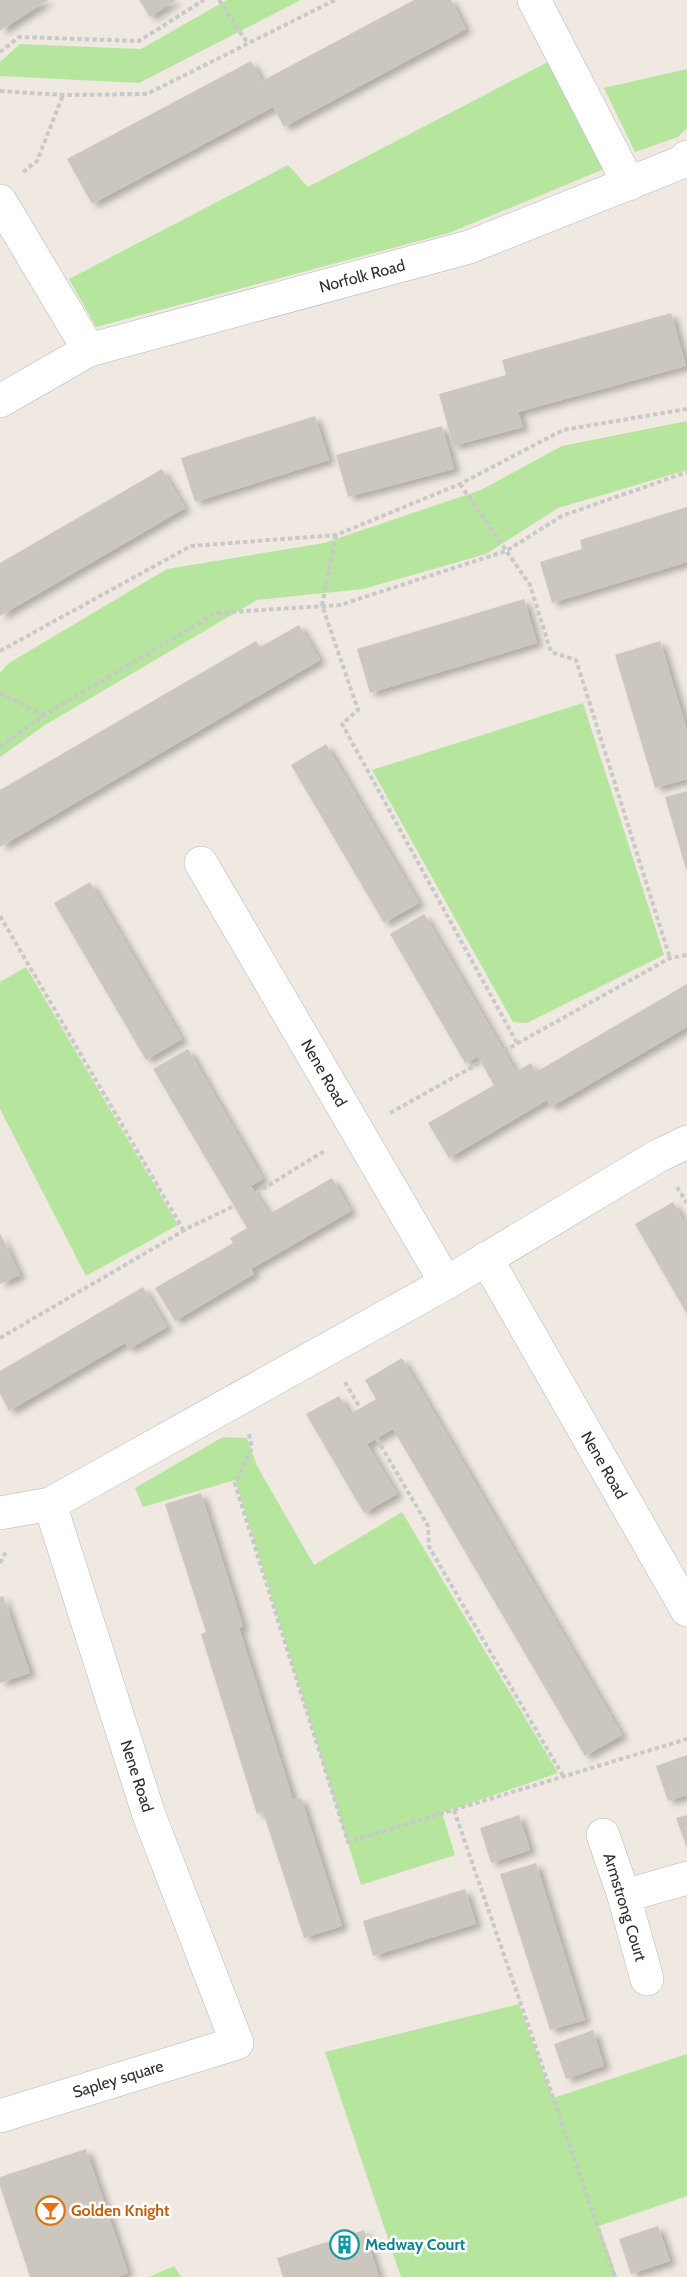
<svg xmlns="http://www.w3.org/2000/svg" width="687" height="2277" font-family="Cabin,sans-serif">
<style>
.green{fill:#b6e59e}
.building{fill:#cbc7bf;filter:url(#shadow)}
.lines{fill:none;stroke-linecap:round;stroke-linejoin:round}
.street-casing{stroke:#b4b7c1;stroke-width:34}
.path{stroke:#c9c9c9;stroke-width:4;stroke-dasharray:4.5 3;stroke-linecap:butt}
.street{stroke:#fff;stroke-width:33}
.labels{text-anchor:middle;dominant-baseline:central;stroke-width:5;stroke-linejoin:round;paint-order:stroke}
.street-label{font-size:16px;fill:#2e2e2e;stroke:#fff}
.food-label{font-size:16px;font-weight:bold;fill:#c56008;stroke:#fff;text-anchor:start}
.culture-label{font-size:16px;font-weight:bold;fill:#0d838f;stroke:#fff;text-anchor:start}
</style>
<defs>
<filter id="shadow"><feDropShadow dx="6" dy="4" stdDeviation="3" flood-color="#0004"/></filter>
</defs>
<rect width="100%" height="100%" fill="#efe9e1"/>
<g class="green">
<polygon points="227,0 301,0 139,83 0,76 0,62 20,44 141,49"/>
<polygon points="548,62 604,169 449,233 96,327 69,279 288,165 308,187"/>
<polygon points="687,69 687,128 678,137 635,152 604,88"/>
<polygon points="687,421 687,470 558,508 486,554 363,589 257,600 45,725 0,757 0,673 9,663 167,569 324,543 481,490 562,446"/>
<polygon points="583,703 664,955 527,1023 513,1022 372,770"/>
<polygon points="26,967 178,1225 86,1276 0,1109 0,982"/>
<polygon points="223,1437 247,1438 257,1466 314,1565 402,1512 558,1773 442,1813 455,1855 361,1885 235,1480 143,1507 135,1488"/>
<polygon points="519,2004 553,2098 687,2054 687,2196 599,2226 617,2277 401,2277 325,2052"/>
<polygon points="174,2266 181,2277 149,2277"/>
</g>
<g class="building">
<polygon points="0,0 48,0 0,31"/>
<polygon points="139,0 176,0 150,17"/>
<polygon points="414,0 451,0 466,29 284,127 273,107 92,204 67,159 251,61 262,81"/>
<polygon points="671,313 686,366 518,412 523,427 453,446 439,394 506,375 502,360"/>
<polygon points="315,416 329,460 195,502 181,458"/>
<polygon points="442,426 454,469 348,497 336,455"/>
<polygon points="162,469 185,508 0,616 0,563"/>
<polygon points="687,507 687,562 552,603 540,562 582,549 580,540"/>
<polygon points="524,599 537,643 370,693 357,649"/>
<polygon points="299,625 320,660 0,847 0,790 256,641 260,647"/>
<polygon points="660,641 687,730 687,779 655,788 615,655"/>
<polygon points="326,744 419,903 384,923 291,765"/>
<polygon points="687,791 687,869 686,869 665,797"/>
<polygon points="90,882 182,1039 146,1060 54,903"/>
<polygon points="424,914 516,1072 531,1063 536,1072 687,984 687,1027 551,1107 547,1100 449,1158 428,1123 494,1085 478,1057 465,1063 390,934"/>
<polygon points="188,1049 263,1179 251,1186 269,1214 332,1178 351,1211 251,1269 254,1274 175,1321 155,1288 233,1243 230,1238 247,1228 153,1069"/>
<polygon points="673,1202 684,1221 687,1219 687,1314 635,1224"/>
<polygon points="0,1233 20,1275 0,1284"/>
<polygon points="143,1287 167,1327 129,1349 125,1343 9,1411 0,1394 0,1371"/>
<polygon points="402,1358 622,1735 585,1756 393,1429 367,1444 397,1494 364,1513 306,1414 339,1396 350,1414 376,1399 365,1380"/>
<polygon points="201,1493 243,1626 239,1628 293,1800 301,1798 342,1926 304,1938 263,1812 257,1814 201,1634 206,1632 165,1504"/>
<polygon points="3,1596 30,1673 0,1683 0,1597"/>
<polygon points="687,1755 687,1795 668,1801 656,1766"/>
<polygon points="519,1815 530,1850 491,1863 480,1828"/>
<polygon points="687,1815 687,1848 676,1818"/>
<polygon points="536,1863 585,2020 550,2030 500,1874"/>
<polygon points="465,1889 476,1924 373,1956 363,1921"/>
<polygon points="593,2030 604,2066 566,2079 554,2044"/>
<polygon points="86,2149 128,2273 117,2277 30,2277 0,2186 0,2177"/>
<polygon points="658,2226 670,2261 631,2274 619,2239"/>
<polygon points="364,2230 379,2277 283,2277 277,2258"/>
</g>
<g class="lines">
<defs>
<g id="street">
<polyline points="534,0 629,184"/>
<polyline points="0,201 89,350"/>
<polyline points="0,401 89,350 469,247 682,162 687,157"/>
<polyline points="201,863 446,1283"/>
<polyline points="486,1258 687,1610"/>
<polyline points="0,1513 50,1504 446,1283 658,1156 687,1142"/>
<polyline points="603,1835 624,1896 647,1979"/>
<polyline points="624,1896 687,1878"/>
<polyline points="0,2116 237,2043 149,1815 50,1504"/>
</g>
</defs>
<use href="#street" class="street-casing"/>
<g class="path">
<polyline points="219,0 248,44"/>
<polyline points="0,52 19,37 139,41 204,0"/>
<polyline points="0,91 63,95 147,94 335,0"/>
<polyline points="23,172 37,161 63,95"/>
<polyline points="460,484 530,585 551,652 576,660 670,958"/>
<polyline points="336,535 322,605 358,710 342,724 517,1043"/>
<polyline points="0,651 191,546 336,535 460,484 563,430 687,409"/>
<polyline points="0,693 44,715"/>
<polyline points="0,747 44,715 216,613 340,605 506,551 562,516 687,472"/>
<polyline points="0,916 184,1231"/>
<polyline points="504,1051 670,958 687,955"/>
<polyline points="390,1113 481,1062"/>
<polyline points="677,1187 687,1203"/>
<polyline points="256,1193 326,1150"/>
<polyline points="0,1338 190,1227 234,1206"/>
<polyline points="345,1382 360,1408"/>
<polyline points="249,1434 252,1448 235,1484 348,1842 687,1739"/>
<polyline points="377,1439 428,1526 429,1547 563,1776"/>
<polyline points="0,1563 7,1550"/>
<polyline points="454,1810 615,2277"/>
</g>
<use href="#street" class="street"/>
</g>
<defs>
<symbol id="bar-ring" viewBox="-11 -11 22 22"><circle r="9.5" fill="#fff" stroke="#e8710a" stroke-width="1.5"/><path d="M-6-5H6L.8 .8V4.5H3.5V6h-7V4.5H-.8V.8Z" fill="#e8710a"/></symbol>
<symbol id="building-ring" viewBox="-11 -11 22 22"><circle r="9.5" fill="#fff" stroke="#0f9aa8" stroke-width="1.5"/><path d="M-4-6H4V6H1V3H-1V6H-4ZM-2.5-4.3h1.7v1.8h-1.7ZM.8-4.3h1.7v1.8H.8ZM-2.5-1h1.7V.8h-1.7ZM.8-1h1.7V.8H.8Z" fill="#0f9aa8"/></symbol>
</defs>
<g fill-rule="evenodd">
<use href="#bar-ring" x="34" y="2194" width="33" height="33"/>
<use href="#building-ring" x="328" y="2228" width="33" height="33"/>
</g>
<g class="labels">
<g class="street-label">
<text transform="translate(362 276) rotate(-15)">Norfolk Road</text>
<text transform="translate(324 1073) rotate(60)">Nene Road</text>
<text transform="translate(604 1465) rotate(60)">Nene Road</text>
<text transform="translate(137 1776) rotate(72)">Nene Road</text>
<text transform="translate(625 1907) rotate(73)">Armstrong Court</text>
<text transform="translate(118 2079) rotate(-17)">Sapley square</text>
</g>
<g class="food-label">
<text x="71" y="2210">Golden Knight</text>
</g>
<g class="culture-label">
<text x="365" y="2244">Medway Court</text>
</g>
</g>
</svg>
